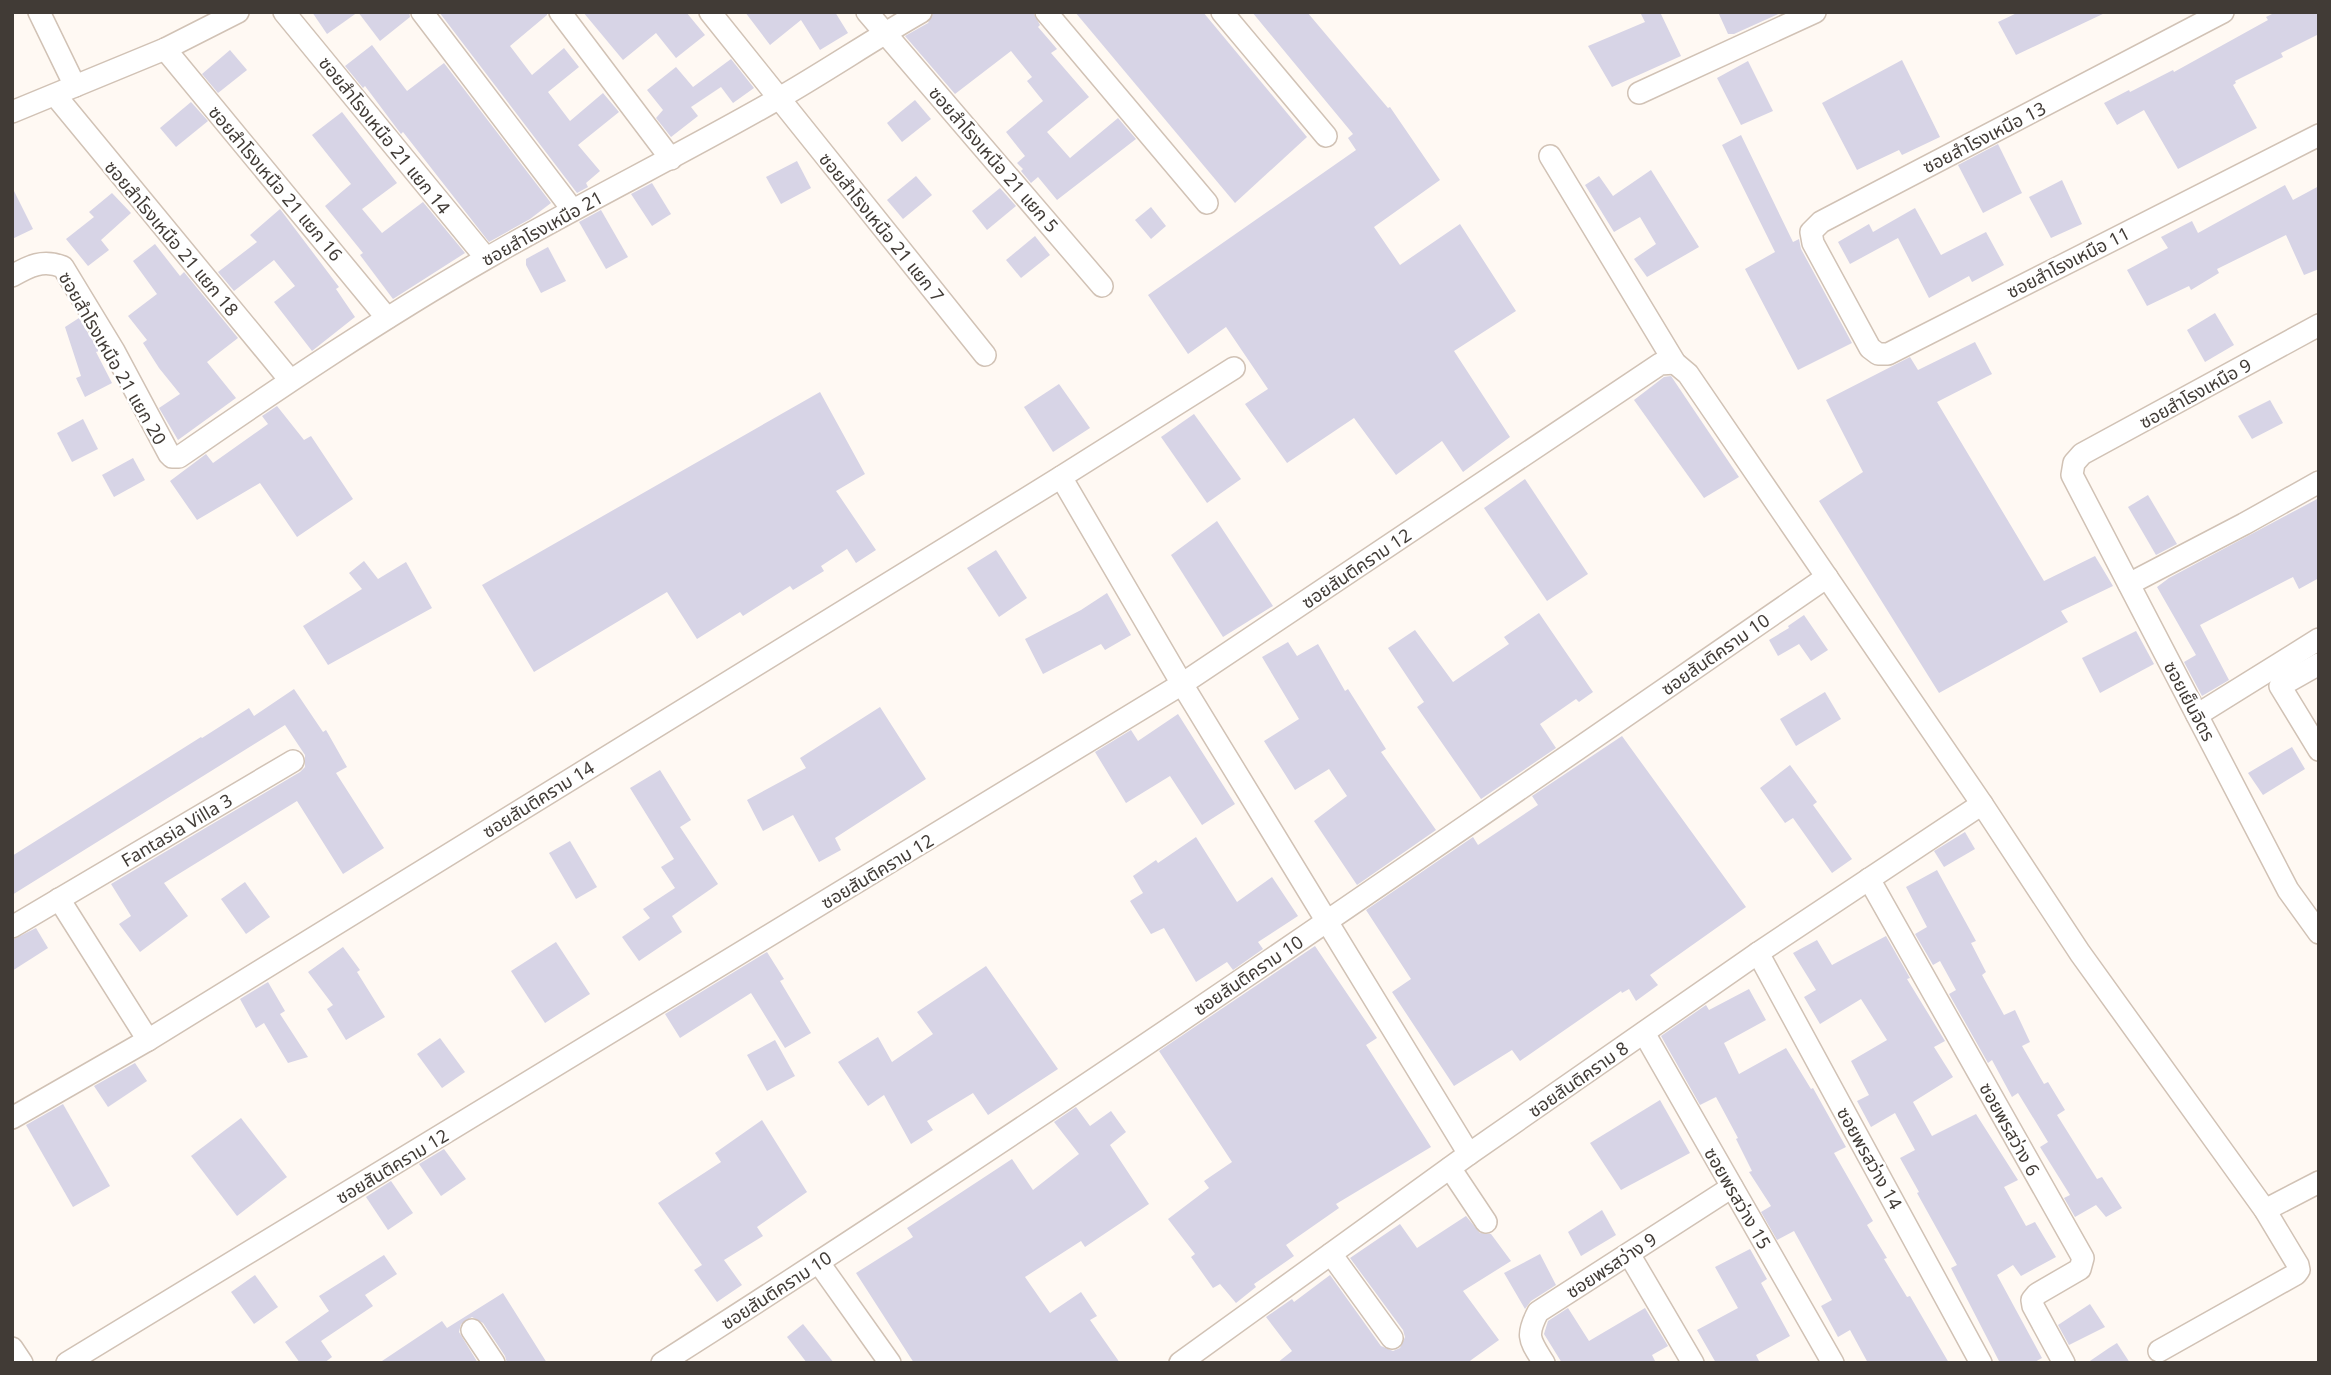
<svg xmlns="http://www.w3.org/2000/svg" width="2331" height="1375" font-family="'Noto Sans','Noto Sans Thai',sans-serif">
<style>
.building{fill:#d7d4e6}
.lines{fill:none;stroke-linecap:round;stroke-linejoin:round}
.minor-casing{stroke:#d1c2b5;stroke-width:24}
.minor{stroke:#fff;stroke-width:21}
.labels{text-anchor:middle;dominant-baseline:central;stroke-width:5;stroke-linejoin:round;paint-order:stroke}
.street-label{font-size:18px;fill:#413b36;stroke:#fff}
</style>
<rect width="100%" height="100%" fill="#fff9f3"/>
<g class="building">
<polygon points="312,12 358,12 327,34"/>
<polygon points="358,12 409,12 410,17 380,41"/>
<polygon points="439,12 547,12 547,15 510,46 532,75 564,48 579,67 548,92 570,121 603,93 619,112 578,145 600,171 586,183 588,187 577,193"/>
<polygon points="583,12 686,12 705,35 676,58 656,33 623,60"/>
<polygon points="745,12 835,12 848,33 820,50 801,20 770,45"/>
<polygon points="934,12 1033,12 1040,25 1038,27 1057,49 1051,53 1089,97 1047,132 1070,158 1118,118 1136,139 1057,200 1038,177 1031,183 1021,171 1023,169 1017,163 1025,156 1006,132 1043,101 1027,81 1032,77 1011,51 955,94 905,36 928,23"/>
<polygon points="1075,12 1203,12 1307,137 1235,203"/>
<polygon points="1252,12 1307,12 1388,108 1390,107 1440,180 1374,227 1400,265 1460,224 1516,311 1454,351 1510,437 1463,472 1442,441 1396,475 1354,418 1287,463 1245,404 1268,389 1226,327 1188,354 1148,295 1356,150 1348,138 1353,134"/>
<polygon points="1640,12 1660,12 1681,56 1612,87 1588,46 1645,22"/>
<polygon points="1718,12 1783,12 1734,34 1728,34"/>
<polygon points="2019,12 2107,12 2016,55 1998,22"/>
<polygon points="2276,12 2319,12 2319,34 2281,53 2283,57 2235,81 2236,83 2233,85 2257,128 2178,169 2144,110 2117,125 2104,103 2129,90 2130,92 2173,70 2174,72 2268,20 2266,17"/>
<polygon points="372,45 407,91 444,63 551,203 530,219 489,242 403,132 401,134 365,86 363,88 345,66"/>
<polygon points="230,50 247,70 218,93 202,74"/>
<polygon points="731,59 754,88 733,103 721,87 691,107 698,116 671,137 656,118 663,110 647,90 676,67 693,87"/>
<polygon points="1902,60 1940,137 1902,155 1899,150 1857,170 1822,103"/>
<polygon points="1748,61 1773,111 1741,125 1717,78"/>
<polygon points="915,100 931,119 902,142 887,123"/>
<polygon points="191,102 208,121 176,147 160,128"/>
<polygon points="342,112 397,183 362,209 382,233 423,202 465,253 393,299 360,255 363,253 325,206 351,184 312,135"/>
<polygon points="1741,135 1793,242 1799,239 1801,249 1852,343 1798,370 1745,269 1775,252 1722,145"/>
<polygon points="1998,144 2022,193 1983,213 1958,165"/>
<polygon points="797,161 811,188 781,204 766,177"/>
<polygon points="1651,170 1699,247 1647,277 1634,259 1656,244 1640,217 1614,232 1585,185 1599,176 1613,196"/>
<polygon points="916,176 932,195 903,219 887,200"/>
<polygon points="2062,180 2082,224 2051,238 2029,197"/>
<polygon points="652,183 671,214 652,226 631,194"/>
<polygon points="2285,185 2293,200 2319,186 2319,269 2304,275 2286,235 2217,269 2219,273 2191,290 2189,286 2147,306 2127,270 2168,248 2161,237 2192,221 2198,233"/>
<polygon points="12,187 33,229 12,239"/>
<polygon points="1000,188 1016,206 987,230 972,211"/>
<polygon points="112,193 131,213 101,240 109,250 88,266 66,239 94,217 89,212"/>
<polygon points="1151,207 1166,226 1151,239 1135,220"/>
<polygon points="1915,208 1941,255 1986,232 2004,265 1972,282 1969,276 1929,298 1898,238 1850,264 1838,242 1869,224 1873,232"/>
<polygon points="280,209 339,287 336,289 355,317 312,351 274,302 295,286 274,260 234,291 218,272 257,242 250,235"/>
<polygon points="601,210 628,257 606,269 579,222"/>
<polygon points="1035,236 1050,255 1021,278 1006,260"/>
<polygon points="155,244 180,276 184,272 238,338 207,362 236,398 178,440 159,408 180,394 159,368 143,343 147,340 128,316 157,294 133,261"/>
<polygon points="548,247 566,281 541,293 526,265 526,259"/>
<polygon points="2215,313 2234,345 2205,362 2187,330"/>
<polygon points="79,318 99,351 96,352 112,383 85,397 76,378 81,376 65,327"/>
<polygon points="1975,342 1992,374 1937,402 2044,581 2095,556 2113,586 2061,611 2068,622 1939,693 1819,501 1863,472 1826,400 1910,357 1918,370"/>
<polygon points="1671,376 1739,477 1704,498 1634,400 1664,377"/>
<polygon points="1059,384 1090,428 1053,452 1024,407"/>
<polygon points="820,392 865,474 836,491 876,550 856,563 847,549 821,566 824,571 793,590 790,586 743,616 740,612 697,639 667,592 534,672 482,585"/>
<polygon points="2270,400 2283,423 2252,439 2238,416"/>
<polygon points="277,406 304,440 311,436 353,499 297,537 260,483 197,520 170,481 206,454 213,463 268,424 262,416"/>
<polygon points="1194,414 1241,479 1207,503 1161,437"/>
<polygon points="83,419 98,449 72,462 57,433"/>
<polygon points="133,458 145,480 114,497 102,475"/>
<polygon points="1525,479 1588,574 1547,601 1484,508"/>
<polygon points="2148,495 2177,544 2156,555 2128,507"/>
<polygon points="2319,498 2319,578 2299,589 2293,577 2200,625 2229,680 2202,696 2184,662 2196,655 2157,587 2169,578"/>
<polygon points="1217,521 1273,606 1223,637 1171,555"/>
<polygon points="996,550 1027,598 999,617 967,568"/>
<polygon points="364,561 378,579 406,562 432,608 328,665 303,626 362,589 349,573"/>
<polygon points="1107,593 1131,635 1105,650 1101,644 1043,674 1025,639 1081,610"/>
<polygon points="1539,613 1593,692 1579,702 1576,699 1540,724 1556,748 1481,799 1417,707 1424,702 1388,648 1415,630 1453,682 1509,644 1504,637"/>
<polygon points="1804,615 1828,650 1811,661 1799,644 1778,656 1769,640 1789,628 1788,626"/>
<polygon points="2136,631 2154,664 2100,693 2082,658"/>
<polygon points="1288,642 1297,656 1318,644 1345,691 1348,689 1386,749 1381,752 1436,830 1357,885 1314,821 1347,796 1329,769 1295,790 1264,741 1299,719 1262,657"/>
<polygon points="294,689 323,732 326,730 347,767 336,773 384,848 343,874 297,801 164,883 188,916 140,952 119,924 131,916 111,884 300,772 305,767 305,755 285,725 12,895 12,856 201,737 202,738 249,708 254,716"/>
<polygon points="1825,692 1841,719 1796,746 1780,719"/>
<polygon points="880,707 926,779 835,838 841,850 819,862 793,815 763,831 747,800 806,768 800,758"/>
<polygon points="1178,714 1235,804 1202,825 1170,776 1126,803 1095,752 1131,730 1138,741"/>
<polygon points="1622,736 1746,907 1650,975 1658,985 1636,1001 1629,989 1622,993 1621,991 1520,1061 1512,1050 1454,1086 1392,992 1411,979 1366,910 1473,837 1478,845 1538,805 1532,796"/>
<polygon points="2292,747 2305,769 2263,795 2248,773"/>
<polygon points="1790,765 1817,802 1813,805 1852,859 1832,873 1793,818 1785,823 1760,788"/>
<polygon points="660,770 691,820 680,827 718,884 672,916 682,932 639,961 622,937 650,918 643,909 675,888 661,867 674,859 630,788"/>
<polygon points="1965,832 1975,849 1944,867 1934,851"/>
<polygon points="1196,837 1237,902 1272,877 1298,916 1258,942 1263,949 1233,970 1227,962 1196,982 1164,928 1151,934 1130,901 1143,893 1133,876 1156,860 1158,863"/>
<polygon points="570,841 597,887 576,899 549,853"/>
<polygon points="1937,870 1976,941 1971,943 1986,972 1982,975 2004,1015 2015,1010 2030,1042 2022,1046 2044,1084 2048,1082 2065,1110 2057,1115 2097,1179 2102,1177 2122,1208 2106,1217 2096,1205 2075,1217 2064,1198 2070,1195 2040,1147 2048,1142 2018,1093 2012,1097 1992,1060 1988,1063 1949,994 1956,990 1940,961 1933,965 1915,934 1927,927 1906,887"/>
<polygon points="245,882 270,917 246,934 221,899"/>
<polygon points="36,928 48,948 12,971 12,940"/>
<polygon points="1886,936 1910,978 1907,979 1945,1041 1934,1047 1953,1077 1913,1102 1932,1136 1976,1114 2018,1180 2004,1187 2026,1226 2035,1222 2056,1257 2021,1276 2013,1265 1997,1275 2042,1358 2033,1363 2000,1363 1951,1268 1957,1265 1917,1193 1919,1192 1900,1158 1915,1150 1895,1113 1871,1127 1857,1101 1869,1095 1851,1061 1887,1040 1861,999 1820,1024 1804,997 1816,990 1793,953 1817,940 1832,965"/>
<polygon points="556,942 590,994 545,1023 511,971"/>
<polygon points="1315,946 1377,1038 1366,1045 1431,1147 1336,1204 1339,1208 1286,1245 1294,1256 1254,1284 1256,1287 1236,1303 1220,1284 1213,1288 1191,1257 1195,1254 1168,1219 1209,1188 1204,1181 1232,1162 1159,1051"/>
<polygon points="343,947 360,970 357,972 385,1017 346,1040 327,1009 333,1005 308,972"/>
<polygon points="767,952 784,979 780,981 811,1033 785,1048 751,993 680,1038 665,1014"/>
<polygon points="986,966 1058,1069 988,1115 973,1093 927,1121 933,1130 911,1144 884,1095 868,1106 838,1062 878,1037 892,1062 933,1034 917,1012"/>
<polygon points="268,982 285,1011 280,1014 308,1057 288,1063 264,1023 256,1028 240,999"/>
<polygon points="1749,989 1766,1020 1724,1043 1739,1074 1786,1048 1811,1089 1813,1088 1846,1147 1834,1153 1873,1221 1867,1225 1887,1258 1884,1259 1907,1297 1910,1296 1949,1363 1868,1363 1850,1330 1838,1337 1821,1306 1832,1300 1794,1231 1777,1240 1761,1212 1771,1206 1749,1172 1752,1171 1736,1139 1738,1138 1716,1097 1700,1105 1661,1036 1706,1005 1709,1010"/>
<polygon points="440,1038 465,1072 442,1088 417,1054"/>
<polygon points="775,1040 795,1076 767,1091 747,1055"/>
<polygon points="135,1063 147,1081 108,1107 94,1086"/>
<polygon points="1660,1100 1690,1153 1621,1190 1590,1143"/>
<polygon points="63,1104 110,1186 73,1207 26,1125"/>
<polygon points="1076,1107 1090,1126 1111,1111 1126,1132 1110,1145 1149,1204 1085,1247 1081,1241 1025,1277 1050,1313 1081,1292 1097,1316 1090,1320 1120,1363 914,1363 856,1273 913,1237 907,1228 1012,1159 1033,1190 1079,1154 1054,1122"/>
<polygon points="241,1118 287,1177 237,1216 191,1156"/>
<polygon points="762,1120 807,1192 757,1227 763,1236 724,1260 742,1285 717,1302 694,1270 702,1265 658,1203 721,1162 715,1153"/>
<polygon points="444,1149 466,1179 441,1196 419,1164"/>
<polygon points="391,1181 413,1213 388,1230 366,1197"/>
<polygon points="1602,1210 1616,1235 1581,1256 1568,1232"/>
<polygon points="1466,1216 1480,1233 1491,1234 1511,1261 1463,1291 1499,1340 1467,1363 1277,1363 1292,1351 1266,1317 1292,1299 1294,1302 1330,1275 1381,1346 1393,1351 1400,1348 1405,1337 1403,1330 1350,1258 1400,1224 1417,1248"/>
<polygon points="1750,1249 1767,1279 1761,1283 1790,1336 1756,1355 1760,1363 1716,1363 1697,1330 1738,1308 1715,1267"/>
<polygon points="1540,1254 1556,1285 1531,1301 1525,1309 1504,1273"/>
<polygon points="384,1255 397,1274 365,1295 373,1306 321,1341 332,1357 324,1363 300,1363 285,1342 329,1311 319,1296"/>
<polygon points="255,1275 278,1307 254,1324 231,1292"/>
<polygon points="503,1293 547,1363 507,1363 505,1356 483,1323 472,1317 461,1324 459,1332 478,1363 379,1363 442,1321 447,1328"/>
<polygon points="2090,1304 2105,1327 2069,1345 2058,1325"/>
<polygon points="1568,1308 1589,1341 1645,1308 1668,1346 1652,1355 1656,1363 1562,1363 1544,1334 1548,1321"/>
<polygon points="803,1324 834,1363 807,1363 787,1337"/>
<polygon points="2117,1343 2130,1363 2087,1363 2109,1348"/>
</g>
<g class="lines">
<defs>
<g id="minor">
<polyline points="39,12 75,86"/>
<polyline points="284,12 486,258"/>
<polyline points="422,12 572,209"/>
<polyline points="560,12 671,159"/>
<polyline points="710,12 985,355"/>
<polyline points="867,12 1102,286"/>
<polyline points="1046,12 1207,203"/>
<polyline points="1222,12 1326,136"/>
<polyline points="2223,12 1821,222 1811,232 1813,243 1870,348 1878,354 1888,354 2319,135"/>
<polyline points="165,49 387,318"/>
<polyline points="1639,93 1815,12"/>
<polyline points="55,95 290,380"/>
<polyline points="12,112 165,49 238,12"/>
<polyline points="1550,156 1675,363 1688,374 1982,804 2080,953 2265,1210 2298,1265 2299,1270 2296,1274 2159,1351"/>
<path d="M12 276C29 266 43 259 63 267L114 351 169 454 172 457H179C280 387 381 319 487 258 582 203 680 155 776 100 825 72 872 40 921 12"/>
<polyline points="2319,325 2082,454 2074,463 2072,475 2288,890 2319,933"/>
<polyline points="1061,477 1182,684 1469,1154"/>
<polyline points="2129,584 2244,524 2319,482"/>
<polyline points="2319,664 2280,686 2319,750"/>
<polyline points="2197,715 2319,639"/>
<polyline points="1869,879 2083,1258 2080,1269 2037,1294 2032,1300 2033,1306 2064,1363"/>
<polyline points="59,899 148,1040"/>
<path id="s1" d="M12 927 293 761"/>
<polyline points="1758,953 1981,1363"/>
<polyline points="1644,1033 1833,1363"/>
<polyline points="12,1118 148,1040 1061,477 1234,368"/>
<polyline points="1450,1168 1486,1222"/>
<polyline points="2265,1210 2319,1182"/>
<polyline points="1331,1254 1392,1338"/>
<polyline points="1629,1254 1693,1363"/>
<polyline points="819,1263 890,1363"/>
<polyline points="472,1330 494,1363"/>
<polyline points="12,1348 22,1363"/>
<polyline points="67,1363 1182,684 1660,364 1675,363"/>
<path d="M662 1363C1057 1111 1441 843 1827 577"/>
<polyline points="1180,1363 1469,1154 1758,953 1982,804"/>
<path d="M1544 1363C1530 1340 1525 1337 1538 1312L1732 1187"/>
</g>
</defs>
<use href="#minor" class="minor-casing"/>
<use href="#minor" class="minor"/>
</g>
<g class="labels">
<g class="street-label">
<text transform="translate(385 135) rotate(51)">ซอยสำโรงเหนือ 21 แยก 14</text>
<text transform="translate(1984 137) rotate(-27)">ซอยสำโรงเหนือ 13</text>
<text transform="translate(994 159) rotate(49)">ซอยสำโรงเหนือ 21 แยก 5</text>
<text transform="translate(276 183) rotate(50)">ซอยสำโรงเหนือ 21 แยก 16</text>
<text transform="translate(882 227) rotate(51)">ซอยสำโรงเหนือ 21 แยก 7</text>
<text transform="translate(542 228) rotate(-29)">ซอยสำโรงเหนือ 21</text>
<text transform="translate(172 238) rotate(50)">ซอยสำโรงเหนือ 21 แยก 18</text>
<text transform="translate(2068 262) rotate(-27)">ซอยสำโรงเหนือ 11</text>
<text transform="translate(113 358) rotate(60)">ซอยสำโรงเหนือ 21 แยก 20</text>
<text transform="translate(2195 393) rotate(-29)">ซอยสำโรงเหนือ 9</text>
<text transform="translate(1356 568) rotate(-34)">ซอยสันติคราม 12</text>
<text transform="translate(1715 654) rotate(-35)">ซอยสันติคราม 10</text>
<text transform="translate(2190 701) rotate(62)">ซอยเย็นจิตร</text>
<text transform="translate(538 799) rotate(-32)">ซอยสันติคราม 14</text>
<text stroke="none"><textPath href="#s1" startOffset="191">Fantasia Villa 3</textPath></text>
<text transform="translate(877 871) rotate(-31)">ซอยสันติคราม 12</text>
<text transform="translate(1248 975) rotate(-34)">ซอยสันติคราม 10</text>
<text transform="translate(1578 1079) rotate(-35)">ซอยสันติคราม 8</text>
<text transform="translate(2010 1129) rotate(61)">ซอยพรสว่าง 6</text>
<text transform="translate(1870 1158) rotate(61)">ซอยพรสว่าง 14</text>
<text transform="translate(392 1166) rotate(-31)">ซอยสันติคราม 12</text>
<text transform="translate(1738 1198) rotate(60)">ซอยพรสว่าง 15</text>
<text transform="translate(1611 1265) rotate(-33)">ซอยพรสว่าง 9</text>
<text transform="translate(776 1290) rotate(-33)">ซอยสันติคราม 10</text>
</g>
</g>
<rect width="2331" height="1375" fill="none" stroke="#413b36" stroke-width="28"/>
</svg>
